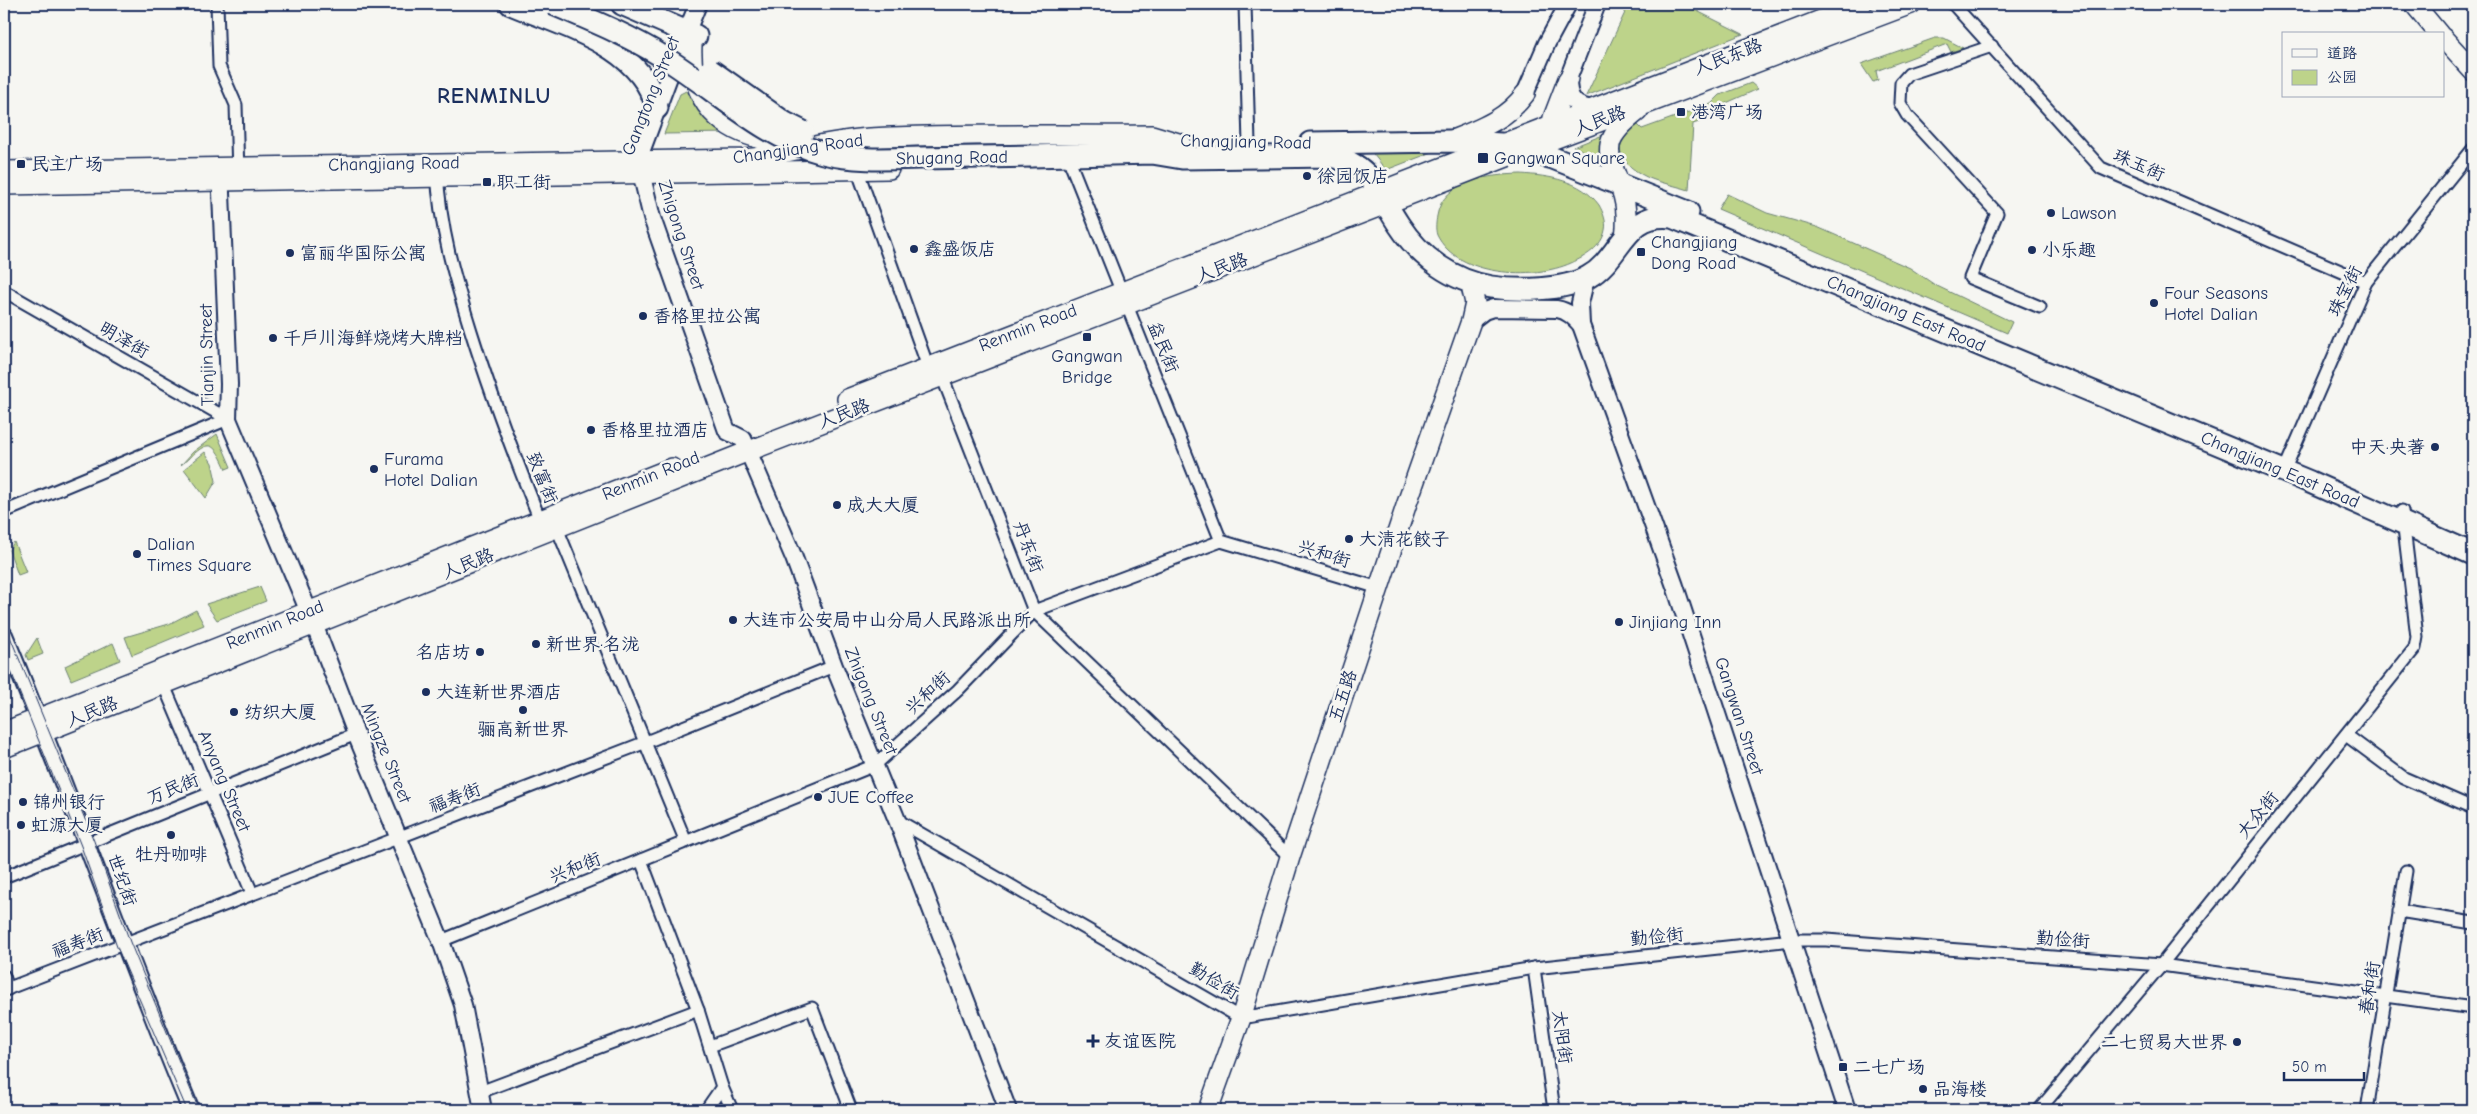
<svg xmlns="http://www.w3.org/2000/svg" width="2477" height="1114" font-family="'Comic Neue','LXGW WenKai TC',sans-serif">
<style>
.green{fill:#bdd38a;stroke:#6c8174}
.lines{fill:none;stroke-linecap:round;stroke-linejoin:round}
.street-casing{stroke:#1b2f5e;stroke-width:15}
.secondary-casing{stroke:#1b2f5e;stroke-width:20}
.primary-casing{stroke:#1b2f5e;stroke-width:22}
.highway-casing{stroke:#1b2f5e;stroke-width:25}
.street{stroke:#f6f6f2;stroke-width:11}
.secondary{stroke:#f6f6f2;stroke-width:16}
.primary{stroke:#f6f6f2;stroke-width:19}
.highway{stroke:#f6f6f2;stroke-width:21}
.tram{stroke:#1b2f5e;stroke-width:1}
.highway-bridge-casing{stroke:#1b2f5e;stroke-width:25;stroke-linecap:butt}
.highway-bridge{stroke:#f6f6f2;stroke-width:21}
.poi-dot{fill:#1b2f5e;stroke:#f6f6f2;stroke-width:2}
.labels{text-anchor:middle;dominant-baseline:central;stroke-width:5;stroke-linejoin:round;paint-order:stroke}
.street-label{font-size:18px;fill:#1b2f5e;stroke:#f6f6f2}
.poi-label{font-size:18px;fill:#1b2f5e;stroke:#f6f6f2;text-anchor:start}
.district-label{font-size:22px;font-weight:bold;letter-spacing:1px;fill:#1b2f5e;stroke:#f6f6f2}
</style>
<rect width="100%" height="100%" fill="#f6f6f2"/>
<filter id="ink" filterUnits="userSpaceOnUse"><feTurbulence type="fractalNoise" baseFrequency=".02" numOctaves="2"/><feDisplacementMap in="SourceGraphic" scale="10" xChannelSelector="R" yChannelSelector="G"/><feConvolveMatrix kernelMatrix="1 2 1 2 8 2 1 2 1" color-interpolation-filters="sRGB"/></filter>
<g filter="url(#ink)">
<g class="green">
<polygon points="1629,4 1683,4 1743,34 1586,96"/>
<polygon points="1935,38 1944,38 1963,48 1951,52 1947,44 1876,71 1878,80 1873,82 1861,64"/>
<path d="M1751 83 1758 89 1699 115 1702 121 1693 124 1689 190C1674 185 1654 182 1641 174 1615 159 1613 141 1638 125L1642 129 1711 104 1720 95Z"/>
<polygon points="686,91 695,106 705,117 729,133 664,134 680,94"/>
<polygon points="1603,135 1600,153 1595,155 1573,147"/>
<polygon points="1369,149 1438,150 1386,170"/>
<path d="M1521 174C1549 176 1581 180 1599 205 1603 212 1607 222 1605 230 1602 247 1585 257 1571 263 1534 280 1457 277 1437 235 1435 229 1436 222 1437 216 1443 179 1491 175 1521 174Z"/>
<polygon points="1727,194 1767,213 1817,227 1910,268 1935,285 2012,322 2007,333 1718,209"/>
<path d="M217 434 231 467 226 469C211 433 205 445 181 465L193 452Z"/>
<polygon points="205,452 212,463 216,481 206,498 184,469"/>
<polygon points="14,542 26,572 18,575 9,550"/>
<polygon points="260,587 266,601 217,620 206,604"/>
<polygon points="196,610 204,625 132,655 125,637 169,624"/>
<polygon points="37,638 43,654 28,660 26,655"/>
<polygon points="113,643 120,660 71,680 65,666"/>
</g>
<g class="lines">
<defs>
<g id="street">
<polyline points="217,4 219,66 236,105 238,174"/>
<polyline points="1245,4 1249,144"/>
<polyline points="1953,4 2101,168 2366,282"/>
<polyline points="1992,46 1909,74 1901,83 1900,103 1907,115 1997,213 1970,278 2040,307"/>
<polyline points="1071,165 1221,541"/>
<polyline points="857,169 928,367 942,376 1034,611 1290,857"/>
<path d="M437 171C440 229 454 276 471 331 491 395 515 458 540 520L557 528 686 842"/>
<polyline points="4,291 228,419"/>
<polyline points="2284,471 2366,282 2473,149"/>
<polyline points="4,512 228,419"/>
<polyline points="163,683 252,893"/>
<polyline points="2346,735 2404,778 2473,808"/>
<polyline points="897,820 1241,1018 1534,968 1792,940 1826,940 2161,965 2473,1008"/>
<polyline points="641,860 698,1010 722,1087 732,1110"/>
<polyline points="4,877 356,734"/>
<polyline points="2399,911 2473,923"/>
<polyline points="441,941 875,765 958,690 1034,611 1221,541 1379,588"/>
<polyline points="1534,968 1554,1110"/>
<polyline points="4,976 8,989"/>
<polyline points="4,990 646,742 834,666"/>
<polyline points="710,1046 812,1008 851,1110"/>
<polyline points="480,1092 698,1010"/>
<polyline points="706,1110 722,1087"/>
<polyline points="2039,1110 2161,965 2415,648 2417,637 2402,511"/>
<polyline points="2367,1110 2406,871"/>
</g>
<g id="secondary">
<polyline points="698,4 676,58 638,160 652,218 727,431 743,439 794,558 834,666 897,820 1008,1110"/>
<polyline points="1525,94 1547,43 1568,4"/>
<path d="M1594 109C1574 107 1568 99 1568 79L1597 4"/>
<polyline points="220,169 229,384 228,419 314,624 356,734 441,941 463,1005 483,1110"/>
<polyline points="1586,278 1580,303 1581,325 1675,586 1847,1110"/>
<path d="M1471 321 1484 311 1493 308 1557 309C1568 311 1574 317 1581 325"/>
<path d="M4 635C70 792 125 953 191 1110"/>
</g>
<g id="primary">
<polyline points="2414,4 2439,34"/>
<polyline points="2443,38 2473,71"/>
<path d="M692 45C689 111 731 140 792 143"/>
<polyline points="1550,134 1553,118 1568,79"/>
<path d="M1450 141C1479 129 1506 120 1525 94"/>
<path d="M4 171 746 159C788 154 828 140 870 138 964 133 1058 136 1152 135L1182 144"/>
<polyline points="4,185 889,169"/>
<path d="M1625 238C1627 223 1627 209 1623 195 1609 152 1596 144 1638 111"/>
<polyline points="847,399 1862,4"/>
<polyline points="4,732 672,468"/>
<polyline points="4,748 749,451 1525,150 1911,4"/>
<polyline points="1208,1110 1241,1018 1290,857 1406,506 1471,321 1475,303 1470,282"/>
</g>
<g id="highway">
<path d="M511 4C565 27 641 45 657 108"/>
<polyline points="622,4 696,36"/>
<polyline points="1310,143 1450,141 1501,144 1553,158 1688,212"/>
<path d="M1031 156 1152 153 1182 158 1330 156C1373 164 1377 193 1399 225 1420 257 1452 281 1491 287 1518 291 1563 291 1588 277 1622 258 1624 211 1672 217L2310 482 2473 554"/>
</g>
</defs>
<use href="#street" class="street-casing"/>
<use href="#secondary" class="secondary-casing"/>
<use href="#primary" class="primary-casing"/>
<use href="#highway" class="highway-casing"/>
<use href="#street" class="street"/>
<use href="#secondary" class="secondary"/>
<use href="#primary" class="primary"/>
<use href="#highway" class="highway"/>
<g class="tram">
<polyline points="4,622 94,841 130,942 199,1110"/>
<polyline points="4,654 81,846 117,947 187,1110"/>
</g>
<defs>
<g id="highway-bridge">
<path d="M553 4C591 20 630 36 665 58 717 90 762 137 823 153 855 161 888 159 921 158 957 157 994 157 1031 156"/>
<polyline points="710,70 785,123 803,132"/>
</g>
</defs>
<use href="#highway-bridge" class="highway-bridge-casing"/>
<use href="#highway-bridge" class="highway-bridge"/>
</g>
</g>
<g class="poi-dot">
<rect x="1676" y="107" width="10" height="10" rx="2.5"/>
<rect x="1477" y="152" width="12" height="12" rx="2.5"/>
<rect x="16" y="159" width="10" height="10" rx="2.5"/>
<circle cx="1307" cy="176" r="5"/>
<rect x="482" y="177" width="10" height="10" rx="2.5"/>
<circle cx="2051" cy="213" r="5"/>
<circle cx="914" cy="249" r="5"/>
<circle cx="2032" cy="250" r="5"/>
<rect x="1636" y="247" width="10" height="10" rx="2.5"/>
<circle cx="290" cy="253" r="5"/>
<circle cx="2154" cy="303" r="5"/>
<circle cx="643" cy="316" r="5"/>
<rect x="1082" y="332" width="10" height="10" rx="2.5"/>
<circle cx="273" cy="338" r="5"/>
<circle cx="591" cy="430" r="5"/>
<circle cx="2435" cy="447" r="5"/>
<circle cx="374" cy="469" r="5"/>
<circle cx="837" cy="505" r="5"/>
<circle cx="1349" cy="539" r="5"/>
<circle cx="137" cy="554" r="5"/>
<circle cx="733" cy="620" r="5"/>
<circle cx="1619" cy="622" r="5"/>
<circle cx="536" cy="644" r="5"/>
<circle cx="480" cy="652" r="5"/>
<circle cx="426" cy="692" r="5"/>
<circle cx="523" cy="710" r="5"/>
<circle cx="234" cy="712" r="5"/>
<circle cx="818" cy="797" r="5"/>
<circle cx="23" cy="802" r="5"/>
<circle cx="21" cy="825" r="5"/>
<circle cx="171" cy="835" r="5"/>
<path d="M1090.5 1033.5h5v5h5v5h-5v5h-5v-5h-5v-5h5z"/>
<circle cx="2237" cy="1042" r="5"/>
<rect x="1838" y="1062" width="10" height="10" rx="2.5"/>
<circle cx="1923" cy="1089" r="5"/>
</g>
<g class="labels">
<g class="street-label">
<text transform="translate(1728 57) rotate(-21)">人民东路</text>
<text transform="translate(651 96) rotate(-68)">Gangtong Street</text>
<text transform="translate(1600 121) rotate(-21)">人民路</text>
<text transform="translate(1246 142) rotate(1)">Changjiang Road</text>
<text transform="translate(798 149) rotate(-8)">Changjiang Road</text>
<text transform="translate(952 158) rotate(-1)">Shugang Road</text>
<text transform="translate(394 164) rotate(-1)">Changjiang Road</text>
<text transform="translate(2139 165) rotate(24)">珠玉街</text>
<text transform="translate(681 235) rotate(72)">Zhigong Street</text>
<text transform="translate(1222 268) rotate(-21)">人民路</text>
<text transform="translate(2345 291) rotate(-63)">珠宝街</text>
<text transform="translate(1906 314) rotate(23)">Changjiang East Road</text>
<text transform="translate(1028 328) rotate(-21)">Renmin Road</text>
<text transform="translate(124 340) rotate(30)">明泽街</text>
<text transform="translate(1163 347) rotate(68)">益民街</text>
<text transform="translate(207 355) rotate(-91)">Tianjin Street</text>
<text transform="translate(844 414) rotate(-21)">人民路</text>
<text transform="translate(2280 470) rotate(23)">Changjiang East Road</text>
<text transform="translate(651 476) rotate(-22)">Renmin Road</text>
<text transform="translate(542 478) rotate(68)">致富街</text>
<text transform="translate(1028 547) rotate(69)">丹东街</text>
<text transform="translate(1324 554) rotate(17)">兴和街</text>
<text transform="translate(468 564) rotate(-22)">人民路</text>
<text transform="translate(275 625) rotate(-22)">Renmin Road</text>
<text transform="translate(928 693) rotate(-43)">兴和街</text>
<text transform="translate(1343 696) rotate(-72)">五五路</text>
<text transform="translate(871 701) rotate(68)">Zhigong Street</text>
<text transform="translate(92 712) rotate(-22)">人民路</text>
<text transform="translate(1739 716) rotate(72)">Gangwan Street</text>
<text transform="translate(386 753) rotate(68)">Mingze Street</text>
<text transform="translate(224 781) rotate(67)">Anyang Street</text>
<text transform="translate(173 789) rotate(-22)">万民街</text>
<text transform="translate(455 798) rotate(-21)">福寿街</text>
<text transform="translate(2258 815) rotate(-51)">大众街</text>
<text transform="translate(575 868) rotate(-22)">兴和街</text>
<text transform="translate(122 880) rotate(71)">世纪街</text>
<text transform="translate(1657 937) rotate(-6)">勤俭街</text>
<text transform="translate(2063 940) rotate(4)">勤俭街</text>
<text transform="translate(78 943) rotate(-21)">福寿街</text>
<text transform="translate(1214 981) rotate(31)">勤俭街</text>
<text transform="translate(2370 988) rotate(-81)">春和街</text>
<text transform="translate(1562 1037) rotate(82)">太阳街</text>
</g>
<g class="poi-label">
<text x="1691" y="112">港湾广场</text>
<text x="1494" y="158">Gangwan Square</text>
<text x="31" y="164">民主广场</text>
<text x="1317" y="176">徐园饭店</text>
<text x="497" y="182">职工街</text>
<text x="2061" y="213">Lawson</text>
<text x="1651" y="242">Changjiang<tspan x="1651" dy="21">Dong Road</tspan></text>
<text x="924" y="249">鑫盛饭店</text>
<text x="2042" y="250">小乐趣</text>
<text x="300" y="253">富丽华国际公寓</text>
<text x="2164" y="293">Four Seasons<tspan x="2164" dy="21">Hotel Dalian</tspan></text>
<text x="653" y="316">香格里拉公寓</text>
<text x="283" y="338">千户川海鲜烧烤大牌档</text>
<text x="1087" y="356" text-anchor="middle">Gangwan<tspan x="1087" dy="21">Bridge</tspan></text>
<text x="601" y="430">香格里拉酒店</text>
<text x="2425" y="447" text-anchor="end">中天·央著</text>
<text x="384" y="459">Furama<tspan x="384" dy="21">Hotel Dalian</tspan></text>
<text x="847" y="505">成大大厦</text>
<text x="1359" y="539">大清花餃子</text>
<text x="147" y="544">Dalian<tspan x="147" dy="21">Times Square</tspan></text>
<text x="743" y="620">大连市公安局中山分局人民路派出所</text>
<text x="1629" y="622">Jinjiang Inn</text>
<text x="546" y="644">新世界·名泷</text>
<text x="470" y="652" text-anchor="end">名店坊</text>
<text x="436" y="692">大连新世界酒店</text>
<text x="244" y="712">纺织大厦</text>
<text x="523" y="729" text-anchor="middle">骊高新世界</text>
<text x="828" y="797">JUE Coffee</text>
<text x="33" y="802">锦州银行</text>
<text x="31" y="825">虹源大厦</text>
<text x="171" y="854" text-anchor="middle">牡丹咖啡</text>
<text x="1104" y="1041">友谊医院</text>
<text x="2227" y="1042" text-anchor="end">二七贸易大世界</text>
<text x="1853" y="1067">二七广场</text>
<text x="1933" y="1089">品海楼</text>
</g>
<g class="district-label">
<text x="494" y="96">RENMINLU</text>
</g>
</g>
<rect width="2477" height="1114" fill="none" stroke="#f6f6f2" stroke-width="20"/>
<rect x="10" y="10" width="2457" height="1094" fill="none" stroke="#1b2f5e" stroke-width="2" filter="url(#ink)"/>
<rect x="2282" y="32" width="162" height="65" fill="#f6f6f2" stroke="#9ea6b7"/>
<rect x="2292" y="49" width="25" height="8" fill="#f6f6f2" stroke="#9ea6b7"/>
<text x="2327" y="58" font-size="15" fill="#1b2f5e">道路</text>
<rect x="2292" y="70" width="25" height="15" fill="#bdd38a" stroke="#9ea6b7"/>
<text x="2327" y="82" font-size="15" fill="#1b2f5e">公园</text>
<path d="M2284 1072v8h80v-8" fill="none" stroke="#1b2f5e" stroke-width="2.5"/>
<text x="2292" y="1072" font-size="15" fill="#1b2f5e" stroke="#f6f6f2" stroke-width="4" paint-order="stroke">50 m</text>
</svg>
